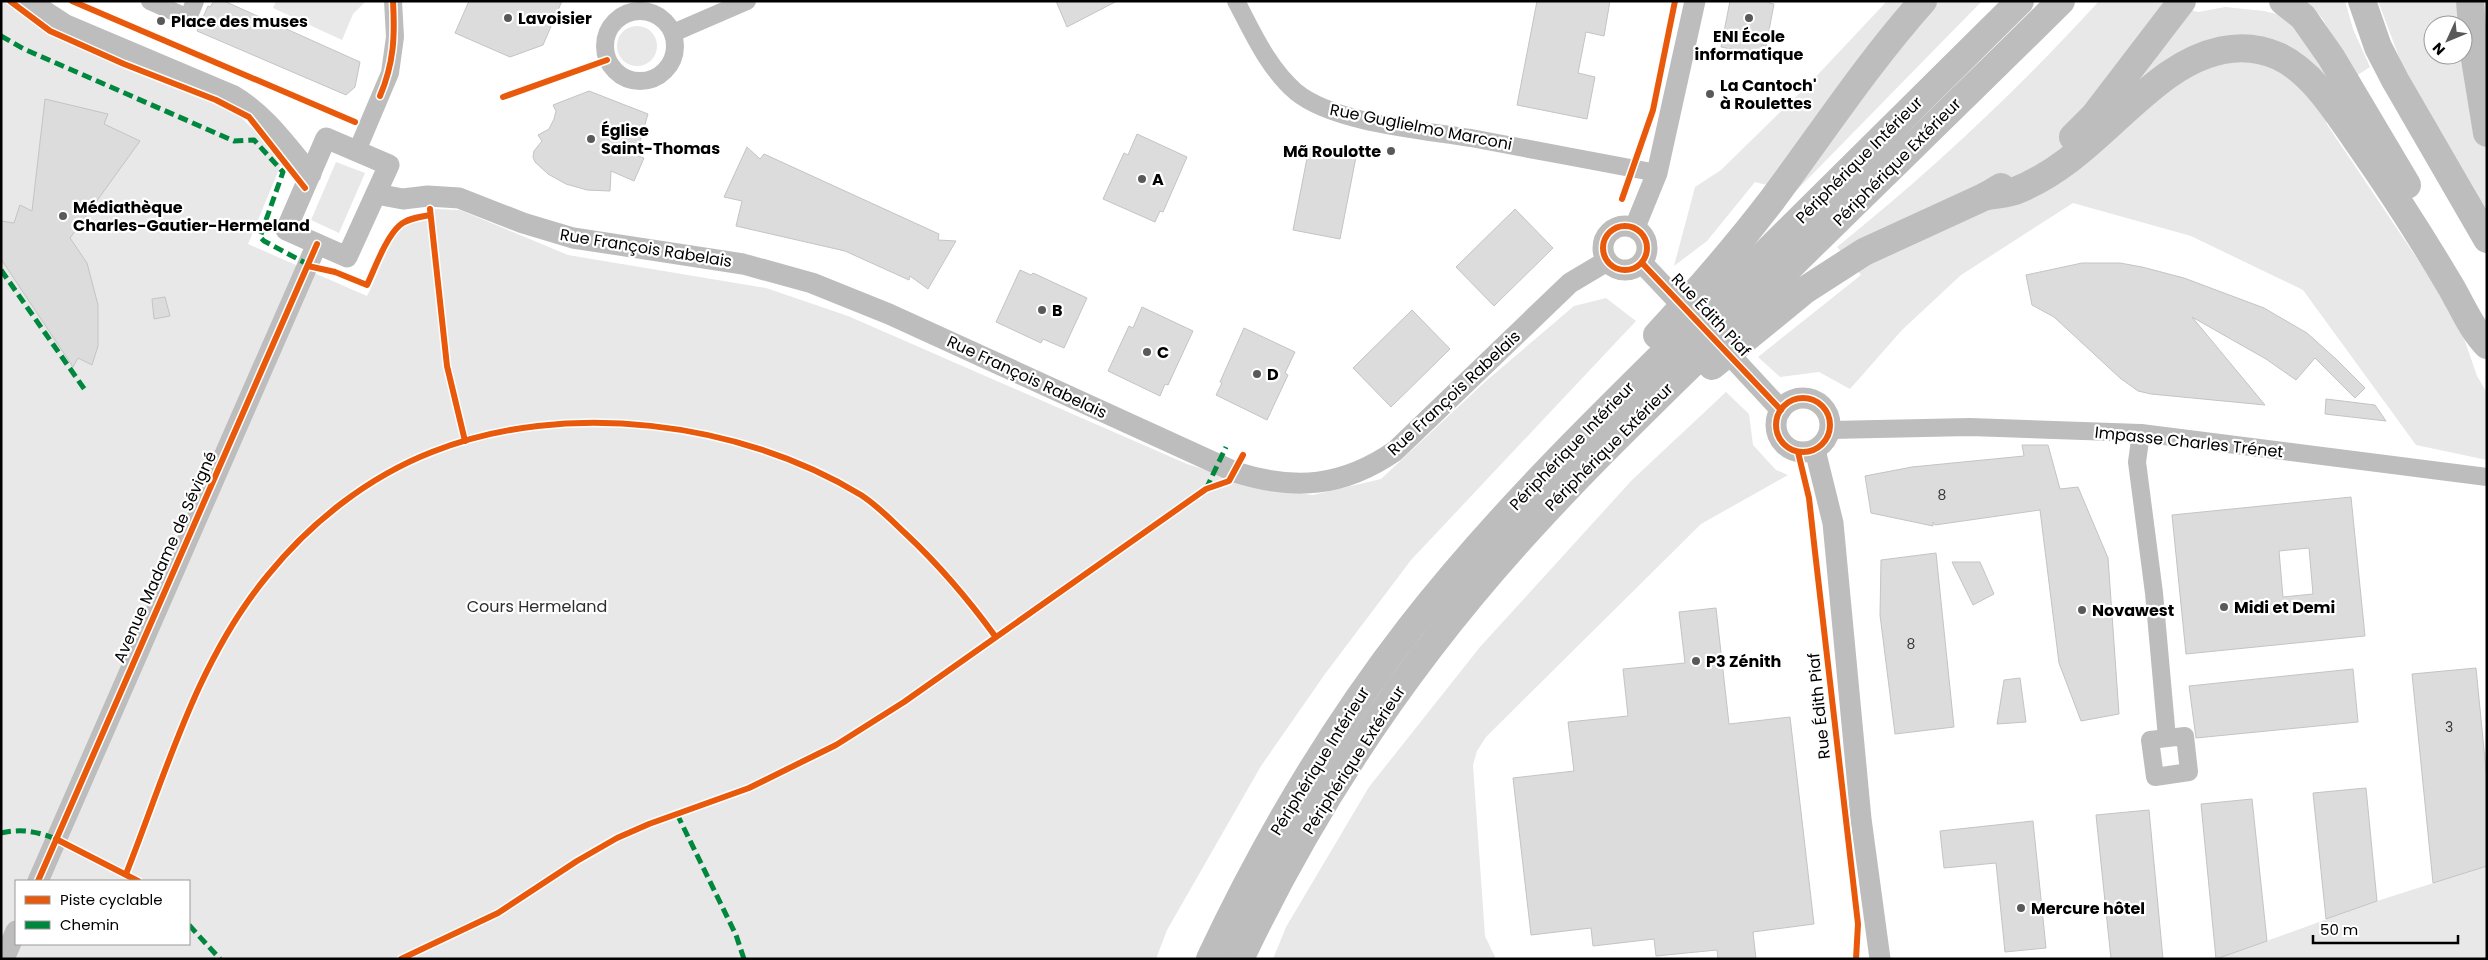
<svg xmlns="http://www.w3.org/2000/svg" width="2488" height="960" font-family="Poppins,sans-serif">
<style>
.green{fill:#e8e8e8;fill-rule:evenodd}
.building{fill:#dcdcdc;stroke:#c4c4c4;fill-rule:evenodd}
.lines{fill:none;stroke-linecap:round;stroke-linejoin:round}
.minor{stroke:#bdbdbd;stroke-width:18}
.tertiary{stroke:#bdbdbd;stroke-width:21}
.trunk{stroke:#bdbdbd;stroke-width:28}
.quiet{stroke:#00873e;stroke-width:5;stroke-dasharray:10 5;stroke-linecap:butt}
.cycleway-casing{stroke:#fff;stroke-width:9}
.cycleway{stroke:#e8590c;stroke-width:6}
.poi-dot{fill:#595959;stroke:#fff;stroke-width:2}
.labels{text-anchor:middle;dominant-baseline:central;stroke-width:4.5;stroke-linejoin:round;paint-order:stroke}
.number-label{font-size:14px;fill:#373737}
.poi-label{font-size:16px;font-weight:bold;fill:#000;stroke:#fff;text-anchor:start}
.street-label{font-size:16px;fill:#000;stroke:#fff}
.park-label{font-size:16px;fill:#2d2d2d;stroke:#fff}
</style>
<rect width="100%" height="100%" fill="#fff"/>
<g class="green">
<path d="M1 1H16L44 24 235 111 283 160 248 244 367 296C377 278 388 241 402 228 412 220 426 223 435 216V209L460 210 568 255 766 288 848 316 1187 464 1270 490 1313 495 1381 479 1486 381 1574 306 1606 298 1636 321 1411 560 1325 674 1261 766 1167 930 1156 959H1ZM16 881H189V944H16Z"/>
<polygon points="276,1 366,1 353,14 342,40 273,8"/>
<polygon points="1887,1 1982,1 1795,192 1755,182 1707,241 1674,266 1695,187 1721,170 1810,83"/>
<path d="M2099 1H2161L2198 12 2225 7 2264 11 2281 15 2296 29 2309 46 2342 102 2326 123 2457 318 2477 376 2487 393V460L2416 445 2303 290 2191 236 2073 203 1961 275 1902 330 1850 389 1819 372 1780 377 1758 357 1861 275 1837 247C1930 172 2018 90 2099 1Z"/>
<polygon points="2305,1 2345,1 2353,29 2370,67 2356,76 2322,18"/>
<path d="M2378 1H2487V220L2407 78ZM2433 25H2463V55H2433Z"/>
<circle cx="637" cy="46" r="20"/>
<polygon points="336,162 365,173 339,233 311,220"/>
<polygon points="1726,392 1749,414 1753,445 1776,470 1788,475 1701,524 1486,737 1477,751 1473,765 1485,936 1496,959 1273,959 1286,927 1369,787 1480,647 1632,480"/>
<polygon points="2487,866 2487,959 2217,959 2377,901"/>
</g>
<g class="building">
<polygon points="214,1 224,1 360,62 355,87 346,95 197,31 208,6 210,7"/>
<polygon points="469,1 562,1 543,45 510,57 455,33"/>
<polygon points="1056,1 1117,1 1067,27"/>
<polygon points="1537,1 1610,1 1604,36 1586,32 1578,73 1595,77 1587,119 1517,105"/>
<polygon points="1730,1 1770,1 1769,3 1774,4 1766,46 1762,45 1760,55 1721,47"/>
<polygon points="589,91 648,114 636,155 644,158 634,181 611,171 610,191 587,190 566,184 548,174 535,162 533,157 534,151 542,141 538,135 549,129 554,119 556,111 553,105"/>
<polygon points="45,99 108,114 104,124 140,141 70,238 87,263 98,305 98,346 92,365 78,358 73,367 1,259 1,221 14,223 20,205 32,211"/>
<polygon points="1137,134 1187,157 1163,212 1160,211 1155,222 1103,199 1124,153 1128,155"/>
<polygon points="747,147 760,159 764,154 939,234 938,240 956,241 928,289 910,276 909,280 845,251 736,226 742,201 724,197"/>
<polygon points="1309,148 1356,157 1340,239 1293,230"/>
<polygon points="1515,209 1553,248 1494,306 1456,267"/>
<polygon points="2082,263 2120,263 2142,267 2184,278 2264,308 2307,333 2336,359 2365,388 2355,398 2315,358 2296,380 2266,359 2192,317 2265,405 2151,394 2138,391 2120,378 2054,317 2032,305 2026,275"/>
<polygon points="1020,270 1031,275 1033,273 1087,298 1064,348 1043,339 1041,343 996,322"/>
<polygon points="165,297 170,316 154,319 152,299"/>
<polygon points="1142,307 1193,331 1168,385 1165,384 1160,396 1108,371 1129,326 1133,328"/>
<polygon points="1412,310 1450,349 1391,407 1353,368"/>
<polygon points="1244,328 1295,352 1285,373 1288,375 1267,420 1216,395 1222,383 1220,382"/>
<polygon points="2326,399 2375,405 2386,421 2325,414"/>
<polygon points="2022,445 2048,445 2060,489 2078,487 2108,558 2119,714 2081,721 2059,663 2040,510 1935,525 1933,522 1933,526 1871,513 1865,476 1912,467 2024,456"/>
<path d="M2351 497 2365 636 2186 654 2172 515ZM2309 548 2313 594 2283 597 2279 551Z"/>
<polygon points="1936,553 1954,727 1895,734 1880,615 1881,560"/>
<polygon points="1952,562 1980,562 1994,594 1973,605"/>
<polygon points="1716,608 1729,724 1790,717 1814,924 1753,932 1756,959 1718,959 1717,950 1656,956 1654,939 1593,946 1591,928 1531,935 1513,778 1574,771 1568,722 1628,716 1623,669 1685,663 1679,612"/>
<polygon points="2476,668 2487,780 2487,866 2433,883 2412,674"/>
<polygon points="2353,669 2358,722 2196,738 2189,686"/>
<polygon points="2020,678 2026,722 1997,724 2004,680"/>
<polygon points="2366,788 2377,901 2326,919 2313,793"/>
<polygon points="2252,799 2267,941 2216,959 2201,804"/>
<polygon points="2149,810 2163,959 2111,959 2096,815"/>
<polygon points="2033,821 2046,948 2005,952 1996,863 1944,868 1940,831"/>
</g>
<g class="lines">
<g class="minor">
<polyline points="150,1 188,18 195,1"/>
<path d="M1236 1C1253 33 1268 68 1296 92 1334 123 1422 130 1471 138 1533 150 1595 161 1657 173"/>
<circle cx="640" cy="46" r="35"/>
<polyline points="673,33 747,1"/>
<polyline points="357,151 390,73 395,37 393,1"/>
<polyline points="1831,430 1970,427 2141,433 2487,477"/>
<polyline points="2141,433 2137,462 2154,593 2167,738"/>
<polygon points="2185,736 2189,772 2155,777 2150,740"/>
</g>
<g class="tertiary">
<path d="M29 1 66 25 234 96C266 115 287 146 311 174"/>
<polygon points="326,138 389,165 347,257 286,230"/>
<path d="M376 194 403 199 428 196 459 198 523 223 573 238 743 264 812 283 889 314 1235 472C1295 491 1343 487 1395 451L1570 283 1607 261"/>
<circle cx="1625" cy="248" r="22"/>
<polyline points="1635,227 1657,173 1695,1"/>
<polyline points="1642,263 1693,317"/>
<polyline points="1718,342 1781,410"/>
<circle cx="1803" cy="425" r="27"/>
<polyline points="1815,450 1833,523 1861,819 1880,959"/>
<polyline points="38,881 317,244"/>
<polyline points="4,959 16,931"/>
</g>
<g class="trunk">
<polyline points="2283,1 2303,17 2331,57 2407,185"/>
<polyline points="2362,1 2378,47 2395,80 2487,239"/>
<polyline points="2470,1 2474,53 2487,133"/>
<polyline points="2073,137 2094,116 2182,1"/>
<path d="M1986 196C1995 195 2006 194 2015 191 2078 166 2115 113 2168 75 2201 52 2240 39 2278 56 2313 72 2338 114 2359 144 2392 191 2422 238 2451 287 2462 306 2472 330 2487 345"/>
<path d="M1657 335C1697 292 1736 247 1772 200 1822 133 1867 64 1923 1"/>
<polyline points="1712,366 1805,290 1864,252 1986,196 2001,187"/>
<path d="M1210 959C1265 842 1331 730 1410 628 1495 519 1593 423 1691 327 1800 218 1910 110 2020 1"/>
<path d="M1240 959C1311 809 1404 669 1514 546 1578 474 1647 408 1715 341 1829 227 1946 115 2061 1"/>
</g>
<g class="quiet">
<polyline points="1,36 24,49 234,141 254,140 283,172 260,237 264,241 311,266"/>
<polyline points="1,270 85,390"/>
<polyline points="1206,489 1226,447"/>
<polyline points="677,814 736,935 744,959"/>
<path d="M1 833C23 828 40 832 60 841"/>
<polyline points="189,925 220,959"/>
</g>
<defs>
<g id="cycleway">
<polyline points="10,1 50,31 124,64 216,100 249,117 305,188"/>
<polyline points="72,1 355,122"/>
<path d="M380 96C394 63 395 36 393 1"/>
<polyline points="503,97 607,60"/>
<polyline points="1622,199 1653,110 1675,1"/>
<polyline points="430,209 447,366 465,441"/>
<circle cx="1625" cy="248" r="22"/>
<polyline points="1642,263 1781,410"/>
<path d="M308 266 335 272 367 285C375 268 386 237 400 225 408 218 420 217 430 215"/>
<circle cx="1803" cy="425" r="27"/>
<polyline points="1798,452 1809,498 1815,552 1858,924 1856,959"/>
<polyline points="56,839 138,881"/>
<path d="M126 874C166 773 197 660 268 575 311 522 368 477 432 452 564 399 740 421 861 495 878 506 891 520 906 534 939 565 968 599 995 636"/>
<polyline points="38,881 317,244"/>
<polyline points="401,959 498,913 577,861 617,838 649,824 749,788 836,745 904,702 1206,489 1229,481 1243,455"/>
</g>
</defs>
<use href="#cycleway" class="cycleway-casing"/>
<use href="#cycleway" class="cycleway"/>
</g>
<g class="poi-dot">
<circle cx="508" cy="18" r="5"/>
<circle cx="1749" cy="18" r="5"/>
<circle cx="161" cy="21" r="5"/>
<circle cx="1710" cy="94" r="5"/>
<circle cx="591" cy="139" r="5"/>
<circle cx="1391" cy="151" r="5"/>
<circle cx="1142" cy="179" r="5"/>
<circle cx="63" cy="216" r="5"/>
<circle cx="1042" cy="310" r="5"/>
<circle cx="1147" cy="352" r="5"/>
<circle cx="1257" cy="374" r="5"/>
<circle cx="2224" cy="607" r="5"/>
<circle cx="2082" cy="610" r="5"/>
<circle cx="1696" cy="661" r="5"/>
<circle cx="2021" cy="908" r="5"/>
</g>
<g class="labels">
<g class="number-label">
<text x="1942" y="495">8</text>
<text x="1911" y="644">8</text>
<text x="2449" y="727">3</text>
</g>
<g class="poi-label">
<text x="518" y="18">Lavoisier</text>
<text x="171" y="21">Place des muses</text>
<text x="1749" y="36" text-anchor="middle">ENI École<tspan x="1749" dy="18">informatique</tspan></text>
<text x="1720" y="85">La Cantoch'<tspan x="1720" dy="18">à Roulettes</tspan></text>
<text x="601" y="130">Église<tspan x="601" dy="18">Saint-Thomas</tspan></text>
<text x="1381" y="151" text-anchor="end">Mã Roulotte</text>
<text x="1152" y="179">A</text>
<text x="73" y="207">Médiathèque<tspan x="73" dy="18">Charles-Gautier-Hermeland</tspan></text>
<text x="1052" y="310">B</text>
<text x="1157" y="352">C</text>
<text x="1267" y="374">D</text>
<text x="2234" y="607">Midi et Demi</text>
<text x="2092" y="610">Novawest</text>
<text x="1706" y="661">P3 Zénith</text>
<text x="2031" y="908">Mercure hôtel</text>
</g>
<g class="street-label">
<text transform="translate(1421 127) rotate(11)">Rue Guglielmo Marconi</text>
<text transform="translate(1859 160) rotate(-45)">Périphérique Intérieur</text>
<text transform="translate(1897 162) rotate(-45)">Périphérique Extérieur</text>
<text transform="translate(646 248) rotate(9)">Rue François Rabelais</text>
<text transform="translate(1711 315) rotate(47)">Rue Édith Piaf</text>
<text transform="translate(1027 377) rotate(25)">Rue François Rabelais</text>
<text transform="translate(1454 393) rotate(-43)">Rue François Rabelais</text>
<text transform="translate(2189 442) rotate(6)">Impasse Charles Trénet</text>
<text transform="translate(1572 446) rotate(-46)">Périphérique Intérieur</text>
<text transform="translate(1609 447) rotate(-45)">Périphérique Extérieur</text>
<text transform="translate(165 557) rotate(-66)">Avenue Madame de Sévigné</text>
<text transform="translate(1819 706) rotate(-96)">Rue Édith Piaf</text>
<text transform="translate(1354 760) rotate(-57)">Périphérique Extérieur</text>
<text transform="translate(1320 761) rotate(-58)">Périphérique Intérieur</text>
</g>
<g class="park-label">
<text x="537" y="606">Cours Hermeland</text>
</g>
</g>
<rect width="2488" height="960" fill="none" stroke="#000000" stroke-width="5"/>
<rect x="15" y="880" width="175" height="65" fill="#ffffff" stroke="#999999"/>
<rect x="25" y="896" width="25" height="8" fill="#e8590c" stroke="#999999"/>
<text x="60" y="905" font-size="15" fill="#000000">Piste cyclable</text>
<rect x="25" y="921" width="25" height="8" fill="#00873e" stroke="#999999"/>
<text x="60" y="930" font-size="15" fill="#000000">Chemin</text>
<g transform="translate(2448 40) rotate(226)"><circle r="24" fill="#ffffff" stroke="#999999"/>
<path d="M0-4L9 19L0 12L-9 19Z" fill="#595959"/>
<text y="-8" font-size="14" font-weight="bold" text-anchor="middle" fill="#000000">N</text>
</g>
<path d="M2313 935v8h145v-8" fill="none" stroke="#000000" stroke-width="2.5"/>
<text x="2320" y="935" font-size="15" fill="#000000" stroke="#ffffff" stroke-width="4" paint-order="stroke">50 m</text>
</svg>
